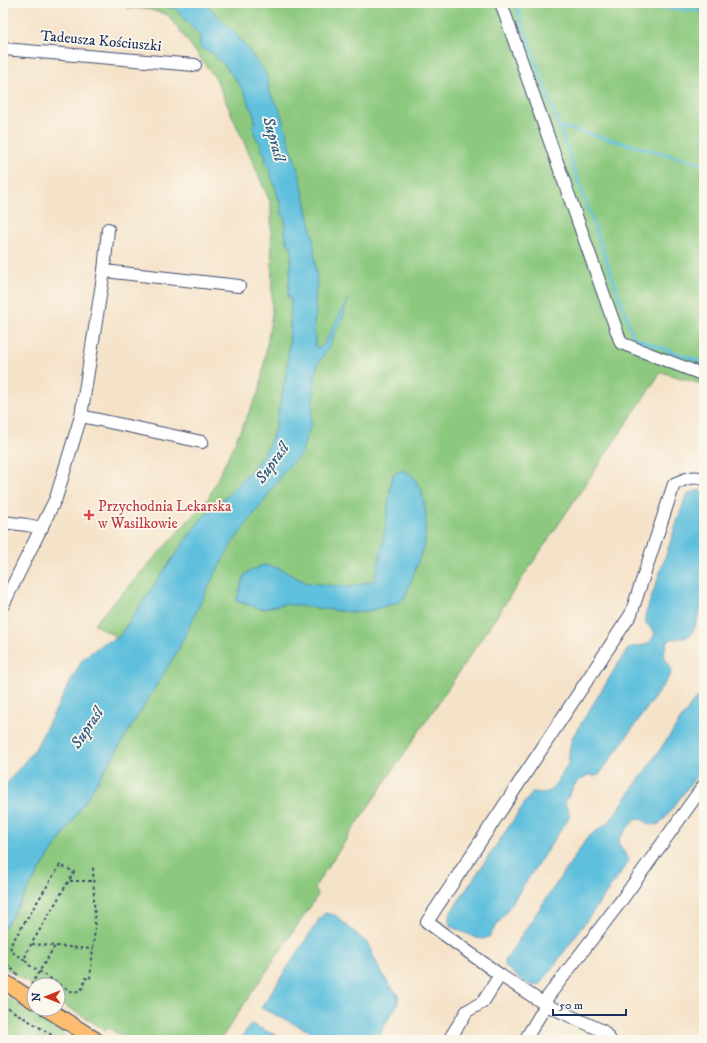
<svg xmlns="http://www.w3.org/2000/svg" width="707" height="1043" font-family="'IM FELL DW Pica',serif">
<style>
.green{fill:#8cc97f;stroke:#547c6e}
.water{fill:#5fc0dd;stroke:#3d789e}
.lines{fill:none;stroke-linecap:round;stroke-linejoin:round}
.stream{stroke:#5fc0dd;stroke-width:3}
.minor-casing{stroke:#3c4a6e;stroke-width:14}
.major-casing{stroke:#3c4a6e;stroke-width:17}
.path{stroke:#3c4a6e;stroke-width:2;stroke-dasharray:3 3;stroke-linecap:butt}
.minor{stroke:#fff;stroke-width:12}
.major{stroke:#fcbd6f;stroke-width:15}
.health-dot{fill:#e0444e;stroke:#fbf7ec;stroke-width:1.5}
.labels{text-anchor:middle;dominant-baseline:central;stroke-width:3.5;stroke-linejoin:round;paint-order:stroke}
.street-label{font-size:15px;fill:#1b2f5e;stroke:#fbf7ec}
.health-label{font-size:15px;fill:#be3a42;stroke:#fbf7ec;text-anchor:start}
.water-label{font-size:16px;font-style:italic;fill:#2f5a84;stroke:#fbf7ec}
</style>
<rect width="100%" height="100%" fill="#fbf7ec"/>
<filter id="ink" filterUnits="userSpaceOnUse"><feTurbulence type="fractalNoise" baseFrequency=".025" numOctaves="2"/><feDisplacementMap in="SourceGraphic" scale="8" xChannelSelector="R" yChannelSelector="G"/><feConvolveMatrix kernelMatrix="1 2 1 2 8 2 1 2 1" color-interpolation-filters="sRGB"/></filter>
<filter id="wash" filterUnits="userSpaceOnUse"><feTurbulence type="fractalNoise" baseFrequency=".012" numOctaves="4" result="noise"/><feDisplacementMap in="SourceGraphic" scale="16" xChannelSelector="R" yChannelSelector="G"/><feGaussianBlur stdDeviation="0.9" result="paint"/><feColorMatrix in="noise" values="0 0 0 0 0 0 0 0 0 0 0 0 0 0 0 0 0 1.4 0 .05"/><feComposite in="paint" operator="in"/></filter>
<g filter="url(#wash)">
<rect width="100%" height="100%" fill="#f5e3c9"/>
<g class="green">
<path d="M126 3H173L169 6 176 9 200 36 199 41 203 50 213 53 217 58 223 63 238 83 244 92 254 116 255 123 253 127 254 133 258 141 261 143 262 151C266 154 267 158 265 162L270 169 276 189 278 197 281 204 282 214 285 220V233L287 242 292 248 288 297 291 299 289 350 285 380 275 429 268 447 255 466 228 495 201 519 170 562 118 638 94 624 208 499 260 389 272 313 271 204 216 79 168 15 147 9 126 8Z"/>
<polygon points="188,3 704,3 704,385 661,372 321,877 315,887 318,895 220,1040 128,1040 109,1028 105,1030 58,1001 58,985 34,985 34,986 3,967 3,930 47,859 72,822 122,742 230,535 297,444 304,266 267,114"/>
<polygon points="3,995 73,1040 8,1040 3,1035"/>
</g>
<g class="water">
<path d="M173 3H206L214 12 239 37 266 74 269 91 279 108 300 177 313 236 317 282 315 298 316 314 314 323 315 345 317 348H320L324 344 348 299 343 318 334 335 330 345 319 362 316 370 311 423 301 454 285 470 264 501 233 542 213 577 178 650 125 737 72 822 47 859 3 930V788L35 749 82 660 103 643 118 638 170 562 201 519 228 495 255 466 268 447 275 429 285 380 289 350 291 299 288 297 292 248 287 242 285 233V220L282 214 281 204 278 197 276 189 271 176 270 169 265 162C267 158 266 154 262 151L261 144 258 141 254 133 253 127 255 123 254 116 244 92 238 83 223 63 216 58 213 53 203 50 199 46 200 36 176 9 168 7Z"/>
<path d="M403 470 413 476 422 491 426 515 425 543 405 597 399 602 369 611 348 612 285 604 261 609 236 601 245 574 263 565 278 568 307 583 349 587 374 580C379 562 383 545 385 527 388 510 389 492 393 474Z"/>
<path d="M700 490 704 492V599L694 629 690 635 684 638 672 639 667 642 664 653 665 658 672 670 670 676 599 775 595 776 588 775 576 783 565 802 570 816 489 937 483 939 476 938 452 927 449 921V915L453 909 524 804 533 792 543 793 550 791 561 776 569 762V753L572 738 626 651C637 641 649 652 655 633L646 623 645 616 686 496 692 492Z"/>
<path d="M704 695V766L662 822C653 828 648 823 640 818L633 821 619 839V844L628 859 626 866 540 985C528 988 516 975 507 968L505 965V960L587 838 610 821 696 698Z"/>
<polygon points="325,913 335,915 368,944 379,968 386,980 398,995 398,1003 376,1040 328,1040 261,1008 320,918"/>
<polygon points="251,1024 286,1040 240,1040"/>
</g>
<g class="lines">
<g class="stream">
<polyline points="515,3 634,338 704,363"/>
<polyline points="583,3 704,11"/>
<polyline points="558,126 704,164"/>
</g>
</g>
</g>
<g filter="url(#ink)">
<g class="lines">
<defs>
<g id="minor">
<polyline points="501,3 621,343 704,375"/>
<polyline points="3,49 195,65"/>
<polyline points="104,271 239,286"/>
<polyline points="81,416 202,442"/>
<polyline points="3,522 27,525 42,528"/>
<polyline points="3,605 56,498 81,416 104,271 108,229"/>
<path d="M500 975 427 922 631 614 674 484C685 479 693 475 704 479"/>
<polyline points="543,1003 621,901 704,785"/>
<polyline points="449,1040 467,1011 483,1002 500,975 546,1005"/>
<polyline points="525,1040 546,1005 603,1031 610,1040"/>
</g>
<g id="major">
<polyline points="3,981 34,1001"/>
<polyline points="47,1009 96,1040"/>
</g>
</defs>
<use href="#minor" class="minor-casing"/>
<use href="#major" class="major-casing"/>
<g class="path">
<polyline points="70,881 94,881"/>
<polyline points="32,944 93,949"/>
<polyline points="3,960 19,976"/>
<path d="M25 960 12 952 10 946 60 865 74 872 26 953 25 960 29 965 70 991C82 993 83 989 85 978L90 979 95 928 93 867"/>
<polyline points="31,985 55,946"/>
<polyline points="3,1005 60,1040"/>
<polyline points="108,1036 114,1040"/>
</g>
<use href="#minor" class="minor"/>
<use href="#major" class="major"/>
</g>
</g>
<path class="health-dot" d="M87 509h4v4h4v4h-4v4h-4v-4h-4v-4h4z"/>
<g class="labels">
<g class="street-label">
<text transform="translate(101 41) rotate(5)">Tadeusza Kościuszki</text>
</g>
<g class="health-label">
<text x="98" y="506">Przychodnia Lekarska<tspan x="98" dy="17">w Wasilkowie</tspan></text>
</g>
<g class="water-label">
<text transform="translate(274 139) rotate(74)">Supraśl</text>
<text transform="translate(272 463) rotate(-54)">Supraśl</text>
<text transform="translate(87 728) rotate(-56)">Supraśl</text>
</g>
</g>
<rect width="707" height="1043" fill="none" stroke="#fbf7ec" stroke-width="16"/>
<g transform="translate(46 997) rotate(270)"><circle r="19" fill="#fbf7ec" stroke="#a1a7b3"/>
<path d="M0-3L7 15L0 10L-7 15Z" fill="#c8321e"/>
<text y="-6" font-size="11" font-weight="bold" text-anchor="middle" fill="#1b2f5e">N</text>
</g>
<path d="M553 1009v6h73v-6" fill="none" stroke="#1b2f5e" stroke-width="2"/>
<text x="559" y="1009" font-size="12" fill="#1b2f5e" stroke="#fbf7ec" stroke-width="3" paint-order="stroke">50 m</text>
</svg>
